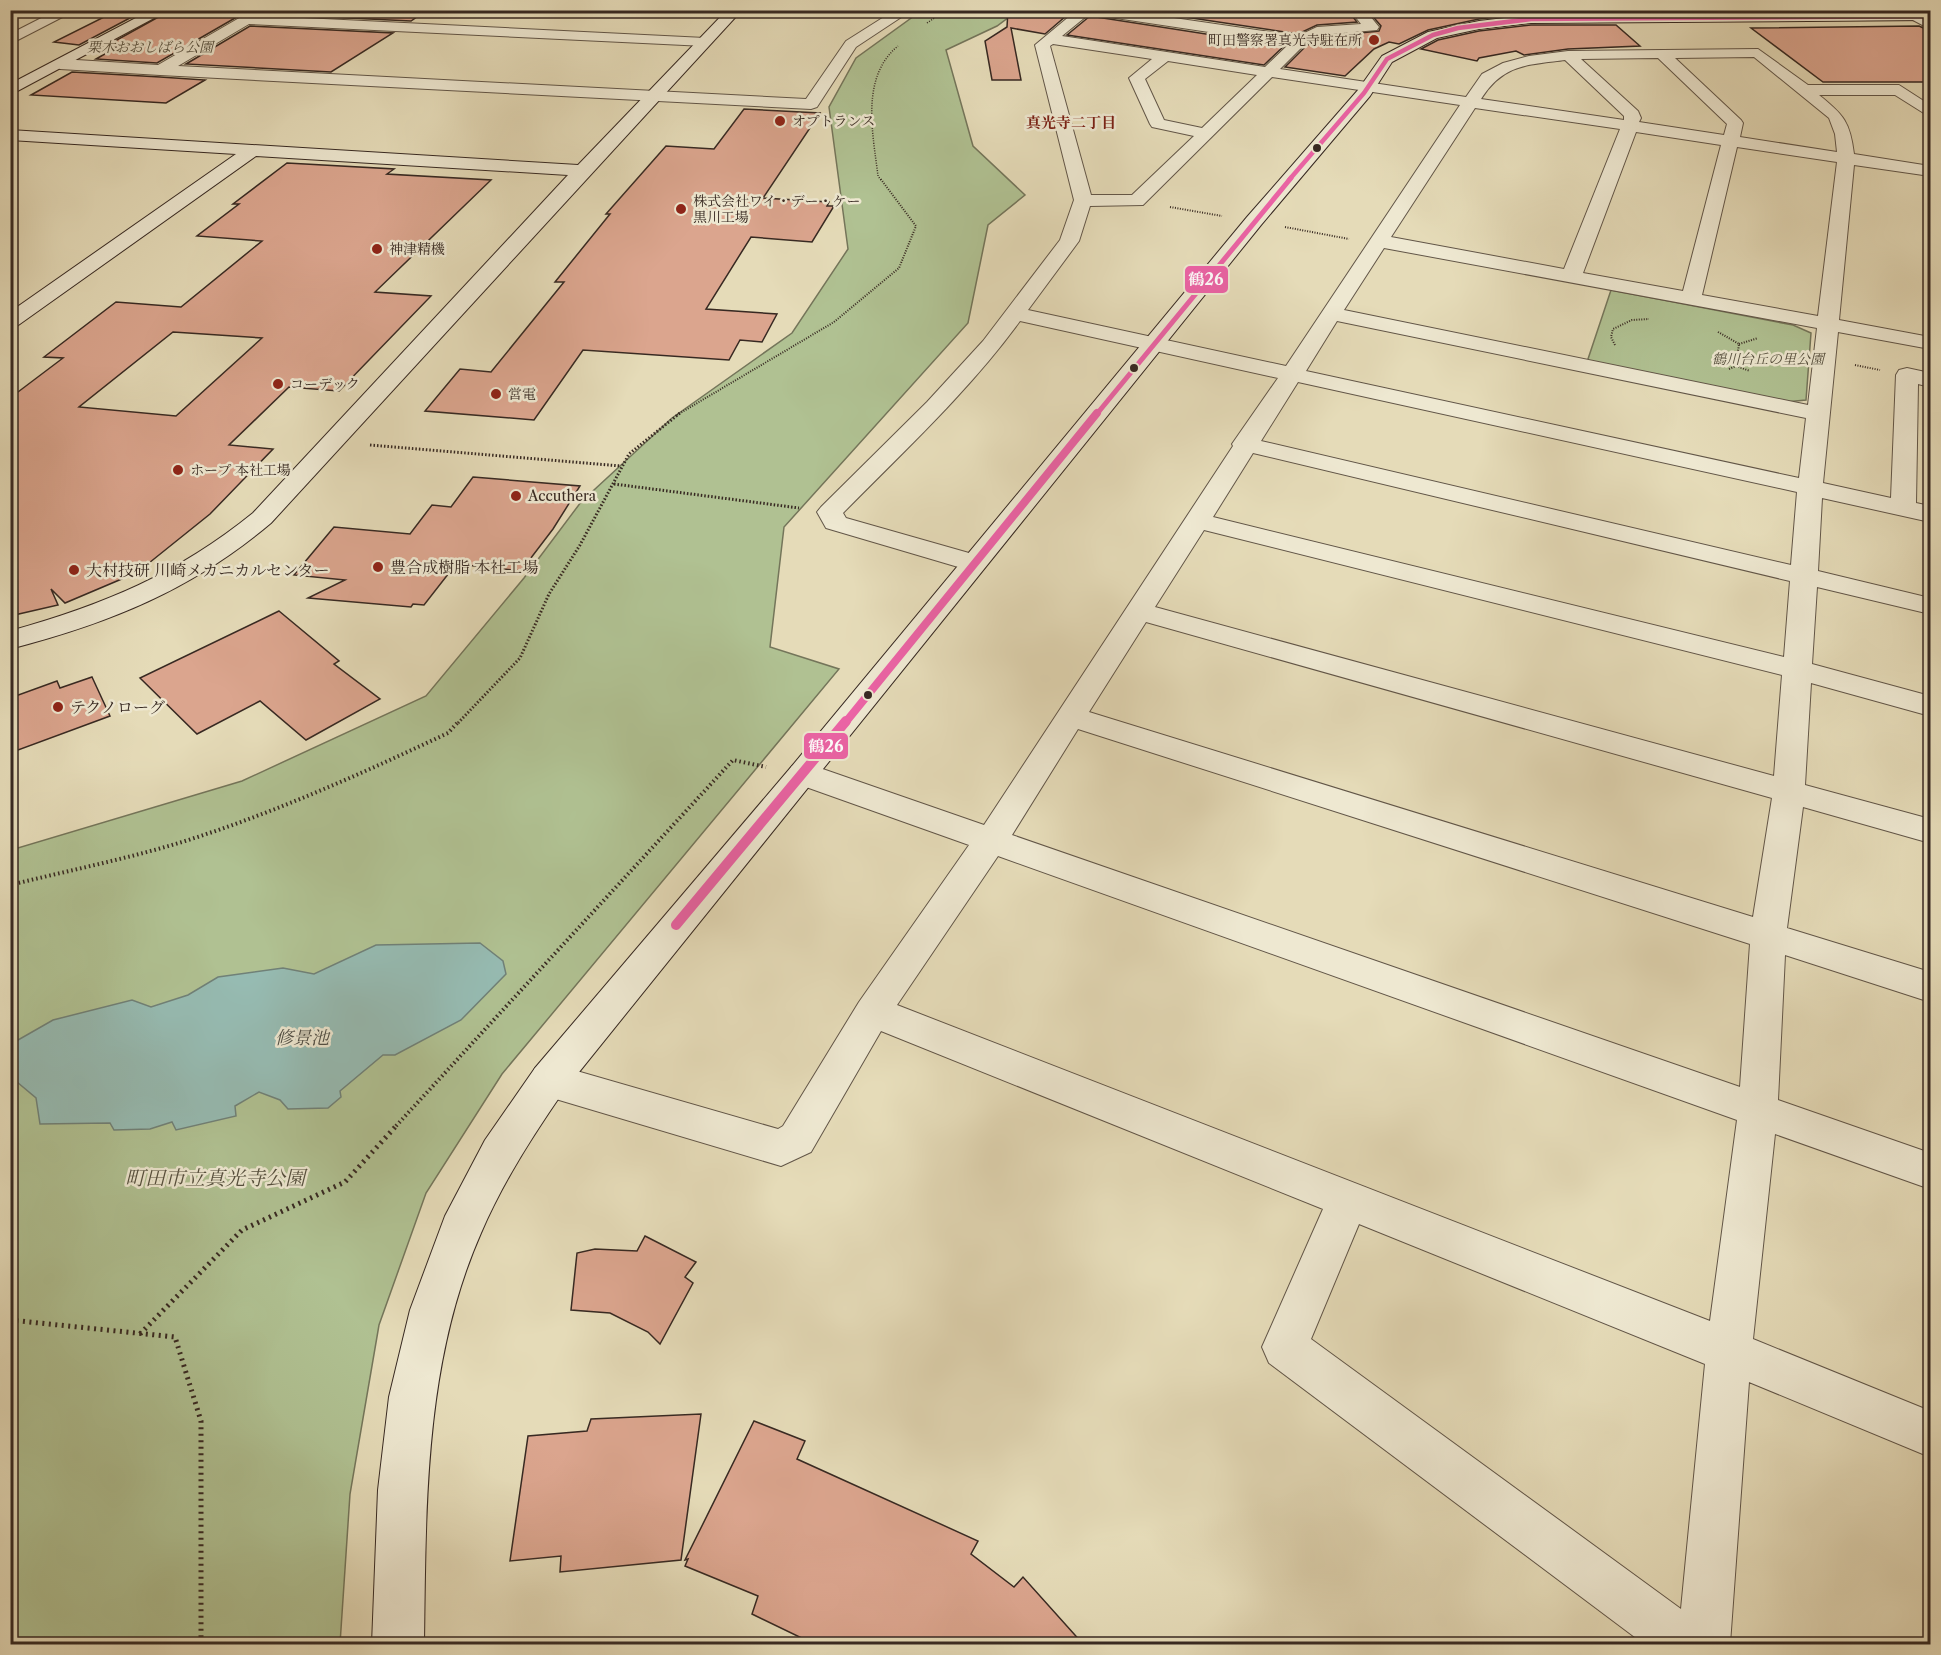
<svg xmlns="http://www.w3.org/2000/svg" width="1941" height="1655" font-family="'Libre Caslon Text','Noto Serif JP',serif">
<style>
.green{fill:#b0c192;stroke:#74755a;stroke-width:1.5}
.water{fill:#96bbb2;stroke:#708178;stroke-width:1.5}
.building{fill:#dba58e;stroke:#372922;stroke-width:1.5;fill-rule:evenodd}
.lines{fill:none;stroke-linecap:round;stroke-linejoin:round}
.street-casing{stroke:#625648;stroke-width:2}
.secondary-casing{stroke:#372922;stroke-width:2}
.path-far4{stroke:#372922;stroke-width:1.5;stroke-dasharray:1 1.5;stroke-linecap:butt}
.path-far3{stroke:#372922;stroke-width:2;stroke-dasharray:1 1.5;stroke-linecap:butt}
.path-far2{stroke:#372922;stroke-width:3;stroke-dasharray:1.5 2;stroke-linecap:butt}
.path-far1{stroke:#372922;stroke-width:4;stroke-dasharray:1.5 3;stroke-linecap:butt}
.path{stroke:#372922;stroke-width:5;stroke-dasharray:2 4.5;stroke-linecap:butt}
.street{fill:#eee8d1;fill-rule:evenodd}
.secondary{fill:#eee8d1;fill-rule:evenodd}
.bus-1-far3-casing{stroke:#eee8d1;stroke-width:7}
.bus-1-far2-casing{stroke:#eee8d1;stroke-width:8}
.bus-1-far1-casing{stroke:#eee8d1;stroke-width:11}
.bus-1-casing{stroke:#eee8d1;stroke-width:14}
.bus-1-far3{stroke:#eb63a5;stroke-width:4.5}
.bus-1-far2{stroke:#eb63a5;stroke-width:5}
.bus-1-far1{stroke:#eb63a5;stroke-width:8}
.bus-1{stroke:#eb63a5;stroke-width:10}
.poi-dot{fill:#8f2418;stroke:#eee8d1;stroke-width:2}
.bus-dot{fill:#372922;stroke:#eee8d1;stroke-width:2}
.labels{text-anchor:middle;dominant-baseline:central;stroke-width:5;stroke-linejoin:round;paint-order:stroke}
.far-poi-label{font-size:14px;fill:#372922;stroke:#eee8d1;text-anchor:start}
.far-park-label{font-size:14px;font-style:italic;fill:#554f3e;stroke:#eee8d1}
.far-neighbourhood-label{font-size:15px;font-weight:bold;fill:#7a1f14;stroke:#eee8d1}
.poi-label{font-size:16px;fill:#372922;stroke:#eee8d1;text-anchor:start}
.water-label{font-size:18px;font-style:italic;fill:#4f4e46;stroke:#eee8d1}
.near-park-label{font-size:20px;font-style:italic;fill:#554f3e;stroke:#eee8d1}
.line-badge{stroke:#eee8d1;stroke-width:2}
.badge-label{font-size:16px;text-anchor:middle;font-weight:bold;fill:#fff}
</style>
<rect width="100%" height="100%" fill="#e5dbb8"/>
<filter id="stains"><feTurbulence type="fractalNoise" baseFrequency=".00333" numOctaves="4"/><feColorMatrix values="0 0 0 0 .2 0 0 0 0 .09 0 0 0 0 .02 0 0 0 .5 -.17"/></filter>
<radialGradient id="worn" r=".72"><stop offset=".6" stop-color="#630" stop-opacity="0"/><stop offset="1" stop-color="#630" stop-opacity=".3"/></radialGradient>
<g class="green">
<polygon points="921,11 1017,11 997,26 946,50 973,146 1025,195 988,225 968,323 784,527 770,647 839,669 502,1074 426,1193 379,1325 350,1494 340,1644 11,1644 11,850 242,781 426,696 524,578 581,502 672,418 792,333 848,249 829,107 856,58"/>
<polygon points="1611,290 1793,325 1811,333 1806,400 1785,402 1587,362"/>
</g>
<polygon class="water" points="480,943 503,961 506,974 461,1020 395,1055 383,1055 340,1091 341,1097 328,1108 288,1109 280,1100 259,1092 235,1106 236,1116 176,1130 172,1122 150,1129 114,1130 110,1123 40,1124 36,1098 11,1077 11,1044 53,1020 132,1000 151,1007 188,995 218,977 283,968 314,974 376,945"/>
<g class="building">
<polygon points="118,10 145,10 79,45 54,42"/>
<polygon points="171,10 242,14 157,63 96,59 119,46 106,46"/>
<polygon points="287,10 427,10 411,21 286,15"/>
<polygon points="1008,10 1073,10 1045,34 1011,28 1021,80 992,80 985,41 1007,27"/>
<polygon points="1138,10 1343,10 1349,12 1357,22 1317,25 1298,34"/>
<polygon points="1601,10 1602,12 1531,13 1479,19 1428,30 1399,44 1389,42 1374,49 1345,76 1285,67 1306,46 1321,37 1379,31 1381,26 1369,12"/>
<polygon points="1090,16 1284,46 1264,65 1067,35"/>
<polygon points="1531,25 1616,25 1640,46 1568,49 1524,55 1516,51 1479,58 1477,61 1421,49 1438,40 1479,31"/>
<polygon points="250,26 393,33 331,72 186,64"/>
<polygon points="1919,26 1930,31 1930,82 1823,82 1751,28"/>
<polygon points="72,72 160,77 205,80 166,103 31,95"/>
<polygon points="744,109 820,113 763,198 829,202 827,206 834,206 812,242 751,237 706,309 777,314 762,342 740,340 729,360 583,350 534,420 425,411 460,369 491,372 564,282 555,282 610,214 606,214 666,146 714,149"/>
<path d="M287 163 394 169 387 174 491 180 375 292 431 296 339 391 289 387 229 445 273 449 210 514 149 563 124 578 65 603 51 589 58 605 10 616V398L63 358 44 357 116 302 181 307 262 241 197 236 239 204H233ZM173 332 262 338 176 416 79 407Z"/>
<polygon points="473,477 580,486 553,529 521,571 456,564 424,605 413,604 411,607 308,598 345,580 294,575 334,527 410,534 432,505 451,507"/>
<polygon points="279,611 339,661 334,664 380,699 306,740 260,701 197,734 140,678"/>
<polygon points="92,677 110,716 10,753 10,698 57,681 60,688"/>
<polygon points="645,1236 696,1262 685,1277 693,1283 660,1344 648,1332 610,1313 571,1310 577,1253 595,1249 637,1251"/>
<polygon points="701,1414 681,1560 560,1572 561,1556 510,1561 528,1436 587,1431 591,1419"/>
<polygon points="754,1421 805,1441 797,1459 978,1541 971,1554 1014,1587 1023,1577 1083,1644 814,1644 752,1614 758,1596 685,1566 688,1559 685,1560"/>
</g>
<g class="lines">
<defs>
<g id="street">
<polygon points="57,10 76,10 10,44 10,34"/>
<polygon points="253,10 271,10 263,16 705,38 712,42 705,46 249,24 178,66 806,99 846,41 895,10 912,10 856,47 817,107 811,109 160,75 60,69 52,64 60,59 158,65"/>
<path d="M1077 10H1119L1298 36 1317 27 1361 24 1350 10H1365L1379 27 1377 30 1320 35 1305 44 1280 69 1466 97 1482 74 1503 63 1529 56 1568 51 1758 49 1808 85H1899L1930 105V117L1895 95H1819C1844 115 1850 122 1854 154L1930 166V176L1854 165 1839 320 1930 337V349L1838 332 1823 483 1891 498 1896 375 1899 370 1907 368 1930 373V387L1918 384 1916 503 1930 506V522L1822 498 1818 571 1930 598V614L1817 587 1812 664 1930 696V716L1811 683 1805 785 1930 819V843L1803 807 1787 928 1930 972V1002L1785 955 1778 1100 1930 1153V1189L1775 1134 1753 1339 1930 1411V1457L1749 1382 1730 1644H1644L1269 1363 1262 1347 1323 1209 881 1031 811 1152 781 1166 549 1097 535 1092 530 1080 535 1068 549 1063 778 1129 783 1126 859 1002 969 845 792 782 787 774 792 766 803 763 814 766 984 825 1233 446 1232 444 1278 378 1020 321C969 391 904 451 843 513L846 518 983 557 987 563 983 569 974 571 965 569 826 528 817 512 821 507 927 402 983 341 1060 240 1074 200 1035 45ZM1089 14 1289 44 1265 67 1062 36ZM1053 44 1152 59 1129 78 1150 124 1152 127 1194 136 1132 195H1091L1050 46ZM1754 57 1829 118 1835 134 1837 152 1740 137 1743 123 1741 120 1675 58ZM1658 58 1727 124 1724 135 1639 122 1641 118 1638 111 1581 59ZM1565 60 1624 116V120L1481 99C1503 64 1527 65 1565 60ZM1168 61 1257 75 1202 128 1164 120 1145 79ZM1272 77 1460 105 1286 366 1028 310 1079 241 1090 206 1143 205ZM1475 108 1620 129 1564 269 1391 237ZM1636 132 1721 145 1683 291 1583 273ZM1737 147 1837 162 1818 316 1702 295ZM1384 248 1817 328 1808 405 1344 310ZM1337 321 1806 418 1799 478 1306 371ZM1298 382 1797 492 1791 565 1261 441ZM1253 453 1790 581 1784 657 1213 517ZM1204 530 1782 675 1774 776 1155 607ZM1146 622 1772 798 1753 917 1089 712ZM1078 729 1750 944 1740 1087 1012 835ZM998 856 1737 1120 1710 1321 897 1005ZM1359 1224 1705 1364 1681 1609 1311 1339Z"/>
<polygon points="1916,12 1930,19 1930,29 1911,19 1909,16"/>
</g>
<g id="secondary">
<polygon points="151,10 169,10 10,95 10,84"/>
<path d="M727 10H742L271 523C192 590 110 623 10 649V631C103 605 178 574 253 513L568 175 256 156 17 326 10 328V312L236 154 10 140V130L578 165Z"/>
<path d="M1930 12V20L1531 23 1479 29 1437 38 1392 62 1370 96 1261 225 563 1092C532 1137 503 1182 481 1233 424 1362 426 1506 424 1644H372L378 1490 389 1397 410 1310 445 1216 485 1140 535 1068 792 766 1247 217 1358 90 1382 56 1428 32 1479 21 1531 15Z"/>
</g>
</defs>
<use href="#street" class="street-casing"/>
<use href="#secondary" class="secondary-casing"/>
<g class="path-far4">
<polyline points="927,23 946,10"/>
<path d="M881 180 878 176C873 134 860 77 898 46"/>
</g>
<g class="path-far3">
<polyline points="1170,207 1222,216"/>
<polyline points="1285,227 1349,239"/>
<polyline points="1718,332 1739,344 1736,366"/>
<polyline points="1739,344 1758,338"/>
<polyline points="1615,345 1611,337 1613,329 1632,320 1649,319"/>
<polyline points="1855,365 1880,370"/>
<polyline points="1729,369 1736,366 1750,371"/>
<polyline points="677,415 834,322 899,268 916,226 880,178"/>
</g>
<g class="path-far2">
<polyline points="370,445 621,466"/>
<polyline points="614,484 799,508"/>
<polyline points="458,723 520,658 549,594 580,545 629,454 680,413"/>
</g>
<g class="path-far1">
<path d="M10 885C67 871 126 859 182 842 274 813 361 774 448 733L459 721"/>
<polyline points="396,1126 733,760 766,767"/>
</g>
<g class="path">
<polyline points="10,1320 175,1337 201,1421 201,1644"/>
<polyline points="140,1334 242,1230 345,1182 397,1125"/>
</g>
<use href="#street" class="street"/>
<use href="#secondary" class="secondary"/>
<defs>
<polyline id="bus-1-far3" points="1289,180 1364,93 1387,59 1433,35 1458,28 1531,19 1930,16"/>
<polyline id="bus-1-far2" points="1096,415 1291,178"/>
<polyline id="bus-1-far1" points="845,723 1097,413"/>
<polyline id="bus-1" points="676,925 846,721"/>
</defs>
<use href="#bus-1-far3" class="bus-1-far3-casing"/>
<use href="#bus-1-far2" class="bus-1-far2-casing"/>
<use href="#bus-1-far1" class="bus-1-far1-casing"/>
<use href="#bus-1" class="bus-1-casing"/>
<use href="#bus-1-far3" class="bus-1-far3"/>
<use href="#bus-1-far2" class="bus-1-far2"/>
<use href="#bus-1-far1" class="bus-1-far1"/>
<use href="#bus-1" class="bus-1"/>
</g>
<g class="poi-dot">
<circle cx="1374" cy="40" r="6"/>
<circle cx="780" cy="121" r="6"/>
<circle cx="681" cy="209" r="6"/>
<circle cx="377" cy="249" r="6"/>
<circle cx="278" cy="384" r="6"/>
<circle cx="496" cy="394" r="6"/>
<circle cx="178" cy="470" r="6"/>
<circle cx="516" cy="496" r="6"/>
<circle cx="378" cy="567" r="6"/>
<circle cx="74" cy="570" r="6"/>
<circle cx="58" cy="707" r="6"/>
</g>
<g class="bus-dot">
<circle cx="1317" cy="148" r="5"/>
<circle cx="1134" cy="368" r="5"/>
<circle cx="868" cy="695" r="5"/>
</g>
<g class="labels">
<g class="far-poi-label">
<text x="1362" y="40" text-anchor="end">町田警察署真光寺駐在所</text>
<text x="792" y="121">オプトランス</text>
<text x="693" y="201">株式会社ワイ・デー・ケー<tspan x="693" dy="16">黒川工場</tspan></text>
<text x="389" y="249">神津精機</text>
<text x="290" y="384">コーデック</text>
<text x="508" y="394">営電</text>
<text x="190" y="470">ホープ 本社工場</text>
<text x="528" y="496">Accuthera</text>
</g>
<g class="far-park-label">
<text x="150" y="47">栗木おおしばら公園</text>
<text x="1768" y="359">鶴川台丘の里公園</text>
</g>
<g class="far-neighbourhood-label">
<text x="1071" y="122">真光寺二丁目</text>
</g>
<g class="poi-label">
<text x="390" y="567">豊合成樹脂 本社工場</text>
<text x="86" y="570">大村技研 川崎メカニカルセンター</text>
<text x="70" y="707">テクノローグ</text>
</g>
<g class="water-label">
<text x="302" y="1038">修景池</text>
</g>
<g class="near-park-label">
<text x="215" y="1178">町田市立真光寺公園</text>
</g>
</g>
<g class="line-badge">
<rect x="1184" y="265" width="45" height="29" rx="6" fill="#eb63a5"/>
<rect x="803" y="732" width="46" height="28" rx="6" fill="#eb63a5"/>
</g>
<g class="badge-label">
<text x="1206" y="285">鶴26</text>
<text x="826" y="752">鶴26</text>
</g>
<rect width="1941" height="1655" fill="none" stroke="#e5dbb8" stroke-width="36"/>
<rect x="12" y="12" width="1917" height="1631" fill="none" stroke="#372922" stroke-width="3"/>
<rect x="18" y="18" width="1905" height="1619" fill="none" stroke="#372922" stroke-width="1.5"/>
<rect width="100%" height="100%" filter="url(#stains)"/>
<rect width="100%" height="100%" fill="url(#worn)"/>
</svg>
